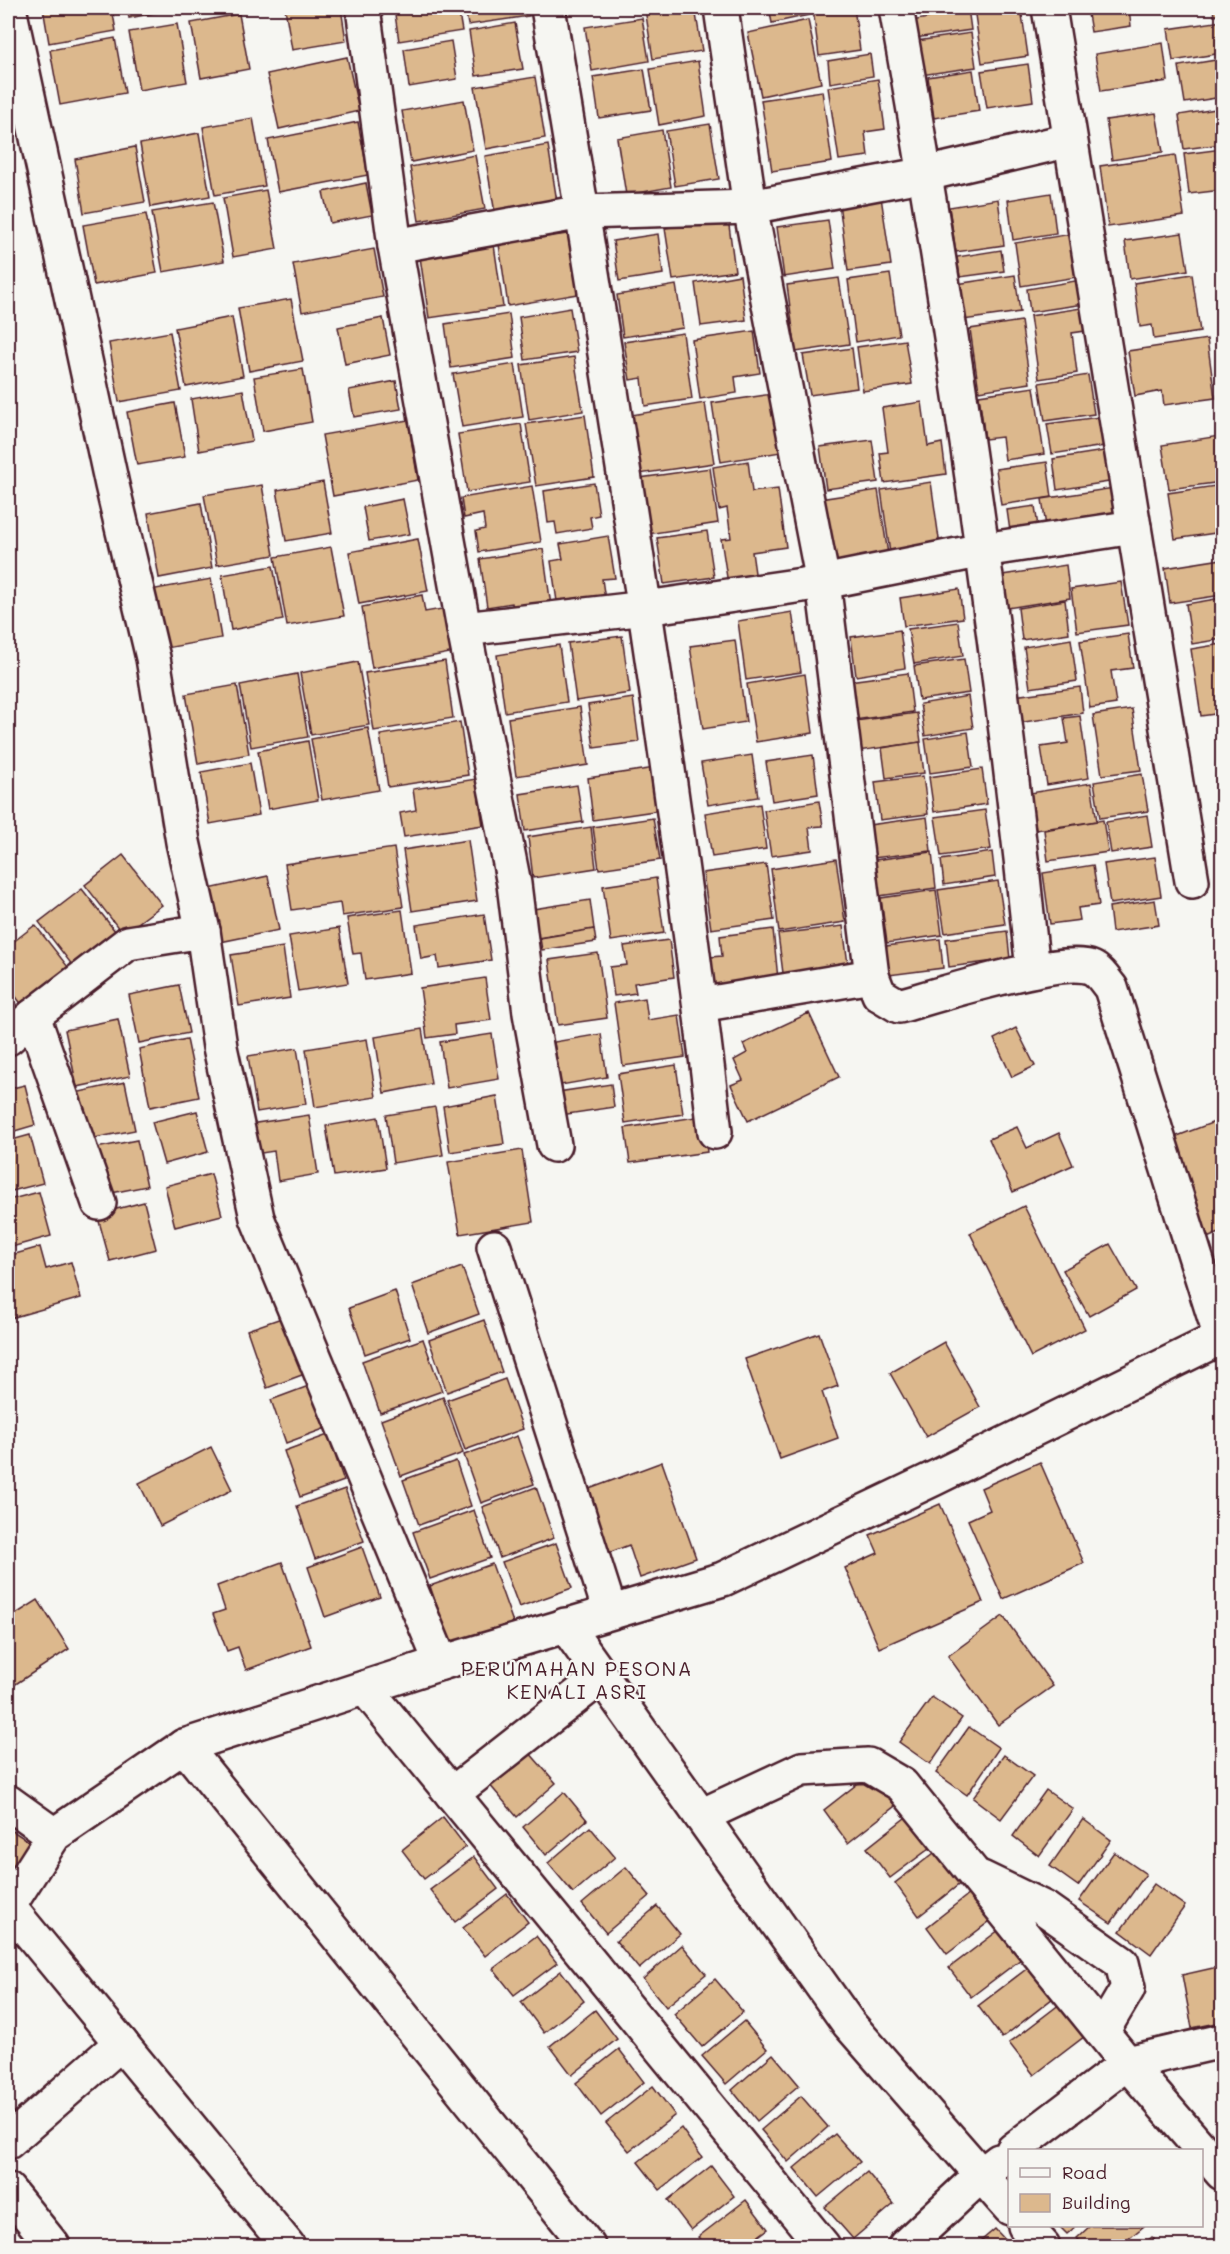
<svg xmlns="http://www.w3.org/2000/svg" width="1230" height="2254" font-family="Mali,sans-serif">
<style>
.building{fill:#dcb88d;stroke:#4a1f2b;stroke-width:1.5}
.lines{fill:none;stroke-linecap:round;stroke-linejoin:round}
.minor-casing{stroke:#4a1f2b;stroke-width:38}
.minor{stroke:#f6f6f2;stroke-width:33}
.labels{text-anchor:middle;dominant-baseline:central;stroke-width:4.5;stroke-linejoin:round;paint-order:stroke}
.neighbourhood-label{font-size:20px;letter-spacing:1.5px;fill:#4a1f2b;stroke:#f6f6f2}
</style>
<rect width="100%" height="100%" fill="#f6f6f2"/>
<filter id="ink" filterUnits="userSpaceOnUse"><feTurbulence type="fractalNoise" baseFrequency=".0167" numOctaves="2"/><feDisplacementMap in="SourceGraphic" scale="12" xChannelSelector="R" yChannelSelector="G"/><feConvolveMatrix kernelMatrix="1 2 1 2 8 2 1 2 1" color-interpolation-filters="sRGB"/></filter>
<g filter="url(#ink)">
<g class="building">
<polygon points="43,8 112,8 116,31 49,43"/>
<polygon points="127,8 175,8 175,9 129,18"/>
<polygon points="177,8 206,8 178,13"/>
<polygon points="285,8 341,8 346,41 292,50"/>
<polygon points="394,8 458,8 462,31 399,41"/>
<polygon points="465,8 527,8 529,16 468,25"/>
<polygon points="653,8 695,8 702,51 653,59 645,9"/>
<polygon points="769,8 807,8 809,15 772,23"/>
<polygon points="823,8 854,8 860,50 819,56 813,9"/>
<polygon points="926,8 968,8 971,30 908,39 906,22 928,18"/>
<polygon points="974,8 1021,8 1028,56 982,63"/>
<polygon points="1087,8 1129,8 1131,26 1091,32"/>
<polygon points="1213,8 1222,8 1222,15 1214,16"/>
<polygon points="239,14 249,69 201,78 191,23"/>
<polygon points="642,18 649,61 592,71 585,27"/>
<polygon points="808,20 821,83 761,96 748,33"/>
<polygon points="1222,21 1222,53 1173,61 1168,29"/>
<polygon points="515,23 523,69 476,76 469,31"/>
<polygon points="177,24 187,82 139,90 129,32"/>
<polygon points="971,33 976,67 914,76 910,42"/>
<polygon points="115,38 125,93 60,105 50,50"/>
<polygon points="451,41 457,79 409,87 404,49"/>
<polygon points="1163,43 1168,81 1101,91 1095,54"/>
<polygon points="870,54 873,76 830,83 828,61"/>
<polygon points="347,57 359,111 279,129 267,74"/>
<polygon points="1222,59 1222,97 1185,103 1179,66"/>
<polygon points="698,61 706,116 659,125 650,69"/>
<polygon points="1028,64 1033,101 987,108 981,71"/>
<polygon points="644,69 651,110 599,118 593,77"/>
<polygon points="973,70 979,111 934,118 928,77"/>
<polygon points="535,77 545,138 486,149 475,87"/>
<polygon points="878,79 885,129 865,132 868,156 839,160 828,87"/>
<polygon points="822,91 832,162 772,171 761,100"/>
<polygon points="464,100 473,150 411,162 402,111"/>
<polygon points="1222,108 1222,144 1184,149 1179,115"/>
<polygon points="1156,113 1163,152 1112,160 1106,120"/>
<polygon points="253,118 265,186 215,195 203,127"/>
<polygon points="358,122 368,175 278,192 268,140"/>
<polygon points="710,124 719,179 675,186 666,131"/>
<polygon points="662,130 671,187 626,195 617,138"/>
<polygon points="199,133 210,196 151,207 140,144"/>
<polygon points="548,145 557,202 495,213 485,156"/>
<polygon points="135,147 145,202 84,213 75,159"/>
<polygon points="1222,149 1222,190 1189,194 1184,154"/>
<polygon points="475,155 485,209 419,221 410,167"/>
<polygon points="1175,155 1184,216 1108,227 1100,166"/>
<polygon points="366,183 372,215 330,223 323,192"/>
<polygon points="266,190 277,249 233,257 223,198"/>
<polygon points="1051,193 1056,233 1013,240 1008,200"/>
<polygon points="881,197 891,265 848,271 839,203"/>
<polygon points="998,199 1004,245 956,252 949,207"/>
<polygon points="213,202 224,261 163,272 152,212"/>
<polygon points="146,214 157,273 94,285 83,225"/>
<polygon points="728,218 735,271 673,280 665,228"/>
<polygon points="828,220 835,269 784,277 777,227"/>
<polygon points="574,233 584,293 508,306 499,244"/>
<polygon points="1182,233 1188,270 1130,279 1125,241"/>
<polygon points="658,234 663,274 619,281 613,241"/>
<polygon points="1071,234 1077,277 1021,286 1015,243"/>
<polygon points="494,245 503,307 429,318 420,257"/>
<polygon points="374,249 383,297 302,312 293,264"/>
<polygon points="1001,250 1004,271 960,277 957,257"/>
<polygon points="890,274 899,335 856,342 848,280"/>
<polygon points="1192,274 1200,332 1154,339 1152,325 1140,327 1134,283"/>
<polygon points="740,275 746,320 701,326 695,283"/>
<polygon points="1015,275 1020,312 956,321 950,285"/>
<polygon points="839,278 849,344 796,352 787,285"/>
<polygon points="1081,280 1084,304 1030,312 1027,289"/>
<polygon points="676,285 683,328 623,337 617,295"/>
<polygon points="291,299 303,361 249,371 238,308"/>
<polygon points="570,308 577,352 525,360 519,317"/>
<polygon points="1081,308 1085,331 1072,333 1077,373 1039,379 1030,316"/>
<polygon points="509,314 515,358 451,368 445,324"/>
<polygon points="232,317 243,376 186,387 175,328"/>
<polygon points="383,318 390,355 345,364 338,327"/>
<polygon points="1021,321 1030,383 979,391 970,329"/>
<polygon points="754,331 760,373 735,377 737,393 700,399 692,340"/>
<polygon points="170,332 181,391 119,402 109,343"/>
<polygon points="683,333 692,399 645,406 642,378 630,380 624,342"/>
<polygon points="1207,339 1215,398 1164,405 1162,391 1135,396 1128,351"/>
<polygon points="905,340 912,384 863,391 857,347"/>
<polygon points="852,348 857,388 810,395 803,355"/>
<polygon points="574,357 583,411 529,420 521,365"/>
<polygon points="515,364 523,417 462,427 453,374"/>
<polygon points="303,369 312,422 263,431 254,377"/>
<polygon points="1088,375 1094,414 1045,421 1039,383"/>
<polygon points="396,381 401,409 354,417 349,390"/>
<polygon points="1034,387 1044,454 1005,460 1002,437 985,439 979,395"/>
<polygon points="243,390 252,441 199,451 191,399"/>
<polygon points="772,394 781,452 721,462 712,403"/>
<polygon points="922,402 928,446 942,443 946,474 884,483 880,453 888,452 882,408"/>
<polygon points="175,403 185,457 137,465 127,412"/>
<polygon points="705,403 714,463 639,474 631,415"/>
<polygon points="585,415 594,477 536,486 526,424"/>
<polygon points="1099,417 1104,446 1052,454 1047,424"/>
<polygon points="408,420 418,480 333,496 322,435"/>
<polygon points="521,424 530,482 467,492 458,434"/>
<polygon points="1219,436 1222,462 1222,482 1169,489 1162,445"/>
<polygon points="872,440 878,482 826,489 820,447"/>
<polygon points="1110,450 1115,481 1057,490 1053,459"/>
<polygon points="748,461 752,492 778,489 786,547 752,552 756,580 728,584 721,539 731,538 727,508 719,510 713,467"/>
<polygon points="1047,462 1052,497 1001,505 996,469"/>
<polygon points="710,468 718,523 648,534 640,478"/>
<polygon points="323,482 332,533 286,541 277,490"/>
<polygon points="931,482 940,546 890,553 881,490"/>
<polygon points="594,483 599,515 590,517 592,528 557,534 555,522 548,523 544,491"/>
<polygon points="262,485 274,555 217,565 204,495"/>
<polygon points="1222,485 1222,532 1175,539 1168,493"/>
<polygon points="532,486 541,542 479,552 476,531 485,529 483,514 464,518 461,498"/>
<polygon points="1114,488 1119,523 1047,534 1042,499"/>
<polygon points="878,490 888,554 830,563 820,499"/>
<polygon points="403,499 410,534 369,541 363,507"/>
<polygon points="201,503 212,568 159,578 148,513"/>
<polygon points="1035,506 1039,534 1011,538 1007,510"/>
<polygon points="707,531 714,577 664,584 657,538"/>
<polygon points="608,536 615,578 602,579 605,600 558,608 551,561 563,559 560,544"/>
<polygon points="418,539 428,591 359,604 349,552"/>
<polygon points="331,547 344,616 287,626 275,557"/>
<polygon points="543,549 552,613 515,619 512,603 487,607 480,559"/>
<polygon points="1222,559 1222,595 1170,603 1165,568"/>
<polygon points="1066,565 1070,598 1001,609 996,576"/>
<polygon points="273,566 283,620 231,630 222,575"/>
<polygon points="211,579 221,638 161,649 150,590"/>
<polygon points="1121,582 1128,625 1077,632 1071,589"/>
<polygon points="959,589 963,618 904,626 900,598"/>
<polygon points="422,595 425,612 453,607 460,651 372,668 362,607"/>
<polygon points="1222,598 1222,639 1192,644 1186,604"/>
<polygon points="1065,600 1069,633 1022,640 1018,608"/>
<polygon points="792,612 801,672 746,680 738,621"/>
<polygon points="958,622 963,656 914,664 908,629"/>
<polygon points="900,630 905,668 856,676 851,637"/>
<polygon points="1128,634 1133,668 1111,671 1116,704 1090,708 1080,641"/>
<polygon points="622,636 630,693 576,701 568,643"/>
<polygon points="1071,639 1077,681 1030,688 1024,647"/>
<polygon points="735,640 746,722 703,729 690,646"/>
<polygon points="1222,644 1222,713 1201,716 1191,649"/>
<polygon points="559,645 567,702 505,712 497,655"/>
<polygon points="964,659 969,693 919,700 914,666"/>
<polygon points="445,661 453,718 374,731 365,673"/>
<polygon points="358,662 369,725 311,735 300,673"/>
<polygon points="908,673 913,712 854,720 849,681"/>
<polygon points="297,674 308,737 251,747 240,685"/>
<polygon points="805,674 813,733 756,742 747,684"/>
<polygon points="237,685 249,754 198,764 186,694"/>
<polygon points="1080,687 1083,713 1018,723 1014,696"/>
<polygon points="968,696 973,728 925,736 920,704"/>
<polygon points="633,698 639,742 594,748 588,705"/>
<polygon points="580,707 588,765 516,776 508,718"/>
<polygon points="1132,709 1141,770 1102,775 1093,715"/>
<polygon points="917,713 921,742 858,751 855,721"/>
<polygon points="1080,716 1089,778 1047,785 1041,747 1068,743 1064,718"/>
<polygon points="460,722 468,775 388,787 380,735"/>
<polygon points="368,728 379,790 322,800 311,739"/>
<polygon points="968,732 973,767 930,773 925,739"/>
<polygon points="308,741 318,800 268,809 258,751"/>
<polygon points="920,742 924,773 886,778 882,748"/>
<polygon points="752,755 758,797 708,805 701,763"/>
<polygon points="813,755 818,794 772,801 766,762"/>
<polygon points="250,763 259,815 210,824 201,772"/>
<polygon points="655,768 661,810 593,820 588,778"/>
<polygon points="982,769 987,804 934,812 929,777"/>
<polygon points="1142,774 1148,811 1100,818 1094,782"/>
<polygon points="923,776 928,814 880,820 875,782"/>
<polygon points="476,779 483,825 404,837 400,813 416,810 413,789"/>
<polygon points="1091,783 1097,821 1036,830 1030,793"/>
<polygon points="577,785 583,822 525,831 520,794"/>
<polygon points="819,801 823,826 809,827 812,850 771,856 764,810"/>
<polygon points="760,804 766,849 712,857 705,813"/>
<polygon points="985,810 991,849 941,856 935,817"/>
<polygon points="1147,815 1152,847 1111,853 1106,822"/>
<polygon points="927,817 931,851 873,858 869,825"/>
<polygon points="653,818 660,860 599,869 593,827"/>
<polygon points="1103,820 1108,852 1048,861 1044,830"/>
<polygon points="591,827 596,868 533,878 528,837"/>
<polygon points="468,840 477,901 412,911 403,850"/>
<polygon points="394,848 403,907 342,916 340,903 292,910 285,864"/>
<polygon points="932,852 936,888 879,896 875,860"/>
<polygon points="992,852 995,877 944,885 941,860"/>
<polygon points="123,855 162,905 123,934 85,885"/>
<polygon points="1155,857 1161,896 1110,904 1104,864"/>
<polygon points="836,859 845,922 779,932 771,869"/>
<polygon points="766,864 774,920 711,929 703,873"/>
<polygon points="1093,865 1099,905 1078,908 1080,920 1050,924 1043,873"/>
<polygon points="268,876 279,930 220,942 209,889"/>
<polygon points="656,878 664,933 611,941 603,886"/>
<polygon points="998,881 1005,924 945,933 938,890"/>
<polygon points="82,889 119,936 76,970 39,922"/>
<polygon points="936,890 942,935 887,943 881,898"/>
<polygon points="590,900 594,929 531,939 527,910"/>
<polygon points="1155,900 1159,925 1112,932 1109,907"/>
<polygon points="402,910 411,973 365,980 361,953 353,954 347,918"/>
<polygon points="484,914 491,960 439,968 437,956 421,959 416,925"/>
<polygon points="35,925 72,972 25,1009 8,986 8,946"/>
<polygon points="843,926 849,972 784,981 778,934"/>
<polygon points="339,928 348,983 298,991 289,936"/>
<polygon points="594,929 596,942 542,950 540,938"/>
<polygon points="773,929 779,989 714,996 710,957 722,956 720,936"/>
<polygon points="1007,931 1010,959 949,967 946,939"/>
<polygon points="940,939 943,968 889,975 886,946"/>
<polygon points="669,940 674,977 634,983 636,993 614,996 610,967 627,965 624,946"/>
<polygon points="283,947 290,998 239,1006 231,955"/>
<polygon points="598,953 607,1018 558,1025 549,960"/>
<polygon points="485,978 491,1020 454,1025 455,1034 427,1038 420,988"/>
<polygon points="179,985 189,1033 139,1043 129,995"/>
<polygon points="8,994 23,1014 8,1025"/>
<polygon points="645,998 648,1020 679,1015 685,1057 623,1066 614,1003"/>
<polygon points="809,1013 839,1077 748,1121 731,1085 743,1080 734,1060 747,1053 743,1044"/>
<polygon points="118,1019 130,1076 77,1087 65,1030"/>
<polygon points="1016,1028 1035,1066 1012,1077 994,1039"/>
<polygon points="422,1029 431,1084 384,1093 375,1037"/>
<polygon points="492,1034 499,1079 447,1088 440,1042"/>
<polygon points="601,1034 607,1077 561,1085 554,1042"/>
<polygon points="187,1039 199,1097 150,1107 139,1049"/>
<polygon points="367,1039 376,1097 315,1107 306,1049"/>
<polygon points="297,1048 306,1104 257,1112 248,1056"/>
<polygon points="676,1065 683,1114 625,1123 618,1074"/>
<polygon points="125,1082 135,1130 84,1140 75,1093"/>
<polygon points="611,1084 614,1107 561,1115 558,1092"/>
<polygon points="25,1085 35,1125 8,1133 8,1089"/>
<polygon points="497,1096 504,1144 450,1152 443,1106"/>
<polygon points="435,1107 443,1155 393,1163 386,1115"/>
<polygon points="197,1111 208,1152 164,1164 152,1122"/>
<polygon points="309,1115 318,1174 278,1181 274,1151 255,1154 250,1124"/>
<polygon points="702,1116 707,1152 630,1163 625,1128"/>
<polygon points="378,1117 386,1168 334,1176 326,1126"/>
<polygon points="1222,1119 1222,1232 1207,1238 1172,1138"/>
<polygon points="1017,1127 1027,1148 1059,1133 1073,1165 1013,1192 989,1139"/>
<polygon points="30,1135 43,1183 8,1192 8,1141"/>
<polygon points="137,1140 147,1186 101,1195 91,1149"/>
<polygon points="522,1150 533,1222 460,1234 448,1162"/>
<polygon points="211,1174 222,1215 175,1227 165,1186"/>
<polygon points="39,1192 51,1236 8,1248 8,1200"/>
<polygon points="144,1202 156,1249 110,1261 97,1214"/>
<polygon points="1024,1206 1085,1329 1031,1357 970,1233"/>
<polygon points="1110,1244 1136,1290 1089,1316 1063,1270"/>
<polygon points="40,1247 46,1269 71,1262 81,1298 11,1318 8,1306 8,1256"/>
<polygon points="462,1267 479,1314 428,1333 412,1285"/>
<polygon points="395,1291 410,1338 365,1354 349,1308"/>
<polygon points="290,1315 310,1372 267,1388 247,1330"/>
<polygon points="484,1320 502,1372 447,1392 429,1340"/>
<polygon points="819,1333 838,1386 822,1392 838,1438 780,1459 745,1359"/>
<polygon points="423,1339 442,1391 380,1413 362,1361"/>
<polygon points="944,1342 980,1407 926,1437 890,1373"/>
<polygon points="505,1379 523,1429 465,1450 447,1400"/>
<polygon points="314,1384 329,1427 286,1443 271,1400"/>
<polygon points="443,1397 463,1453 401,1476 381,1420"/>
<polygon points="328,1435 344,1481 300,1497 284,1451"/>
<polygon points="517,1436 534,1484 481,1503 464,1455"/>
<polygon points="211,1447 232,1490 160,1526 139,1483"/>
<polygon points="456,1461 471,1506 419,1525 403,1480"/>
<polygon points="662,1462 696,1558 640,1578 629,1545 603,1555 581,1492"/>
<polygon points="1040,1462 1084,1563 1003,1599 968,1520 990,1510 981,1488"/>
<polygon points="536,1487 554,1538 500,1558 482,1507"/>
<polygon points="345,1489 364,1541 315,1559 297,1506"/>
<polygon points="940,1504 983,1602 879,1648 845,1568 878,1553 870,1535"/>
<polygon points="474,1510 490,1558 430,1579 413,1532"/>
<polygon points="556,1543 572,1588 519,1607 502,1562"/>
<polygon points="362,1547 380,1597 325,1617 308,1567"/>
<polygon points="282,1562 311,1646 246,1670 238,1647 227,1651 213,1614 225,1610 217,1586"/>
<polygon points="492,1564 515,1628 452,1651 430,1586"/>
<polygon points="38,1600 69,1649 8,1689 8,1619"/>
<polygon points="1003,1616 1053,1686 998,1725 948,1656"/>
<polygon points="932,1697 962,1718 930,1764 899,1742"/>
<polygon points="969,1727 999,1748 967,1795 936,1773"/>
<polygon points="528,1751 556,1783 517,1817 489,1784"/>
<polygon points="1004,1755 1033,1776 1001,1819 973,1798"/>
<polygon points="870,1774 895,1806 848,1843 824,1810"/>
<polygon points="1046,1790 1073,1809 1039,1856 1013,1836"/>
<polygon points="564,1792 587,1820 546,1855 523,1827"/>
<polygon points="910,1814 934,1845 890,1878 867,1848"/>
<polygon points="443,1817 466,1847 424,1879 402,1850"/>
<polygon points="1083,1819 1111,1840 1078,1886 1050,1866"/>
<polygon points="590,1827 615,1857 573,1893 548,1863"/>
<polygon points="8,1828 33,1844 8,1883"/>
<polygon points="938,1850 962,1882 919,1916 895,1883"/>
<polygon points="1114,1852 1146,1874 1111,1923 1079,1901"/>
<polygon points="474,1857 498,1889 455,1922 430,1890"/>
<polygon points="626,1867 650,1896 606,1933 582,1904"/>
<polygon points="1154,1884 1185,1906 1151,1954 1120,1931"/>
<polygon points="507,1894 528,1922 485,1956 463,1928"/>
<polygon points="969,1894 990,1921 947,1954 927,1927"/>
<polygon points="657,1906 680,1934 639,1969 616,1941"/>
<polygon points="999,1930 1021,1959 971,1997 949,1968"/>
<polygon points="536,1936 557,1963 514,1995 493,1969"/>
<polygon points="682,1945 706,1974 666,2007 643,1979"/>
<polygon points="1222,1966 1222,2022 1192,2028 1182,1975"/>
<polygon points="1029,1967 1053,1998 1002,2038 978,2006"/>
<polygon points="561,1971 584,2001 544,2033 521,2002"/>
<polygon points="715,1979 743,2012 702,2047 674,2014"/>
<polygon points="1060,2004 1085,2036 1034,2075 1009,2043"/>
<polygon points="595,2010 617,2039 572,2075 550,2046"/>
<polygon points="744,2021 767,2049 726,2084 702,2056"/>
<polygon points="619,2049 644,2082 601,2116 576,2083"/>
<polygon points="773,2054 799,2085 757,2121 732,2090"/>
<polygon points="653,2086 675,2115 629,2151 606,2123"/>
<polygon points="801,2096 828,2127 788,2162 761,2130"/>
<polygon points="681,2128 702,2157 660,2190 638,2162"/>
<polygon points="835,2134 860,2162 818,2197 794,2168"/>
<polygon points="711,2166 734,2196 691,2230 668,2200"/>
<polygon points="867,2172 894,2204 853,2239 825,2207"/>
<polygon points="746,2200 768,2229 745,2246 706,2246 698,2237"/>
<polygon points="1059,2226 1076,2226 1067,2234"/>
<polygon points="1090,2226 1144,2226 1120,2246 1084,2246 1077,2238"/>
<polygon points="995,2229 1011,2246 975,2246"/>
<polygon points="1152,2237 1160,2246 1141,2246"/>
</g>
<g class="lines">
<defs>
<g id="minor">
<polyline points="9,8 112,485 153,658 183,842 203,931 220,1047 257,1218 441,1663"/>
<polyline points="363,8 395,246 464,629 514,884 530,1013 554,1145"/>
<path d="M548 8C611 381 671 756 715 1132"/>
<path d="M721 8 750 207 823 582 872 976 879 994 899 1006C935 996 1063 955 1092 968 1099 971 1106 982 1111 988L1221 1338"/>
<path d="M896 8C953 326 1000 648 1033 970"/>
<polyline points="1049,8 1192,881"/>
<polyline points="395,246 582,212 750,207 926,174 1070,140"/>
<polyline points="464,629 646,608 823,582 983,550 1134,527"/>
<polyline points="700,1005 872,976"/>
<polyline points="33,1016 99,1203"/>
<polyline points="8,1038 33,1016 128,943 203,931"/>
<polyline points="494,1247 610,1612"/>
<polyline points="565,1625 849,2024 1010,2208"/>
<polyline points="365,1688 823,2246"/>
<polyline points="184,1746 588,2246"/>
<polyline points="452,1794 601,1677"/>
<polyline points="8,1802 54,1835"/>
<polyline points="701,1816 802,1769 868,1765 902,1785 1127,2063 1222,2173"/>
<polyline points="982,1878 1044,1908 1122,1963 1128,1988 1102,2032"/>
<polyline points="8,1906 288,2246"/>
<polyline points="8,1907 54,1835 184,1746 441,1663 723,1579 933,1479 1222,1337"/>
<polyline points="8,2142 121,2043"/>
<polyline points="1013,2150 1127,2063 1222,2041"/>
<polyline points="8,2190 53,2246"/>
<polyline points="1025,2226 1043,2246"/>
<polyline points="905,2246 981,2175 999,2161"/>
</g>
</defs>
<use href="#minor" class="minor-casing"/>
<use href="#minor" class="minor"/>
</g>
</g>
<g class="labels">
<g class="neighbourhood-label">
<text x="577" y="1668">PERUMAHAN PESONA<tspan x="577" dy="23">KENALI ASRI</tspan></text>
</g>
</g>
<rect width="1230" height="2254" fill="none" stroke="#f6f6f2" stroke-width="30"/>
<rect x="15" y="15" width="1200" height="2224" fill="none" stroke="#4a1f2b" stroke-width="2" filter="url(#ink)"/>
<rect x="1008" y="2149" width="195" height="78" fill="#f6f6f2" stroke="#b1a0a2" stroke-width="1.5"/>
<rect x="1020" y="2168" width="30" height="9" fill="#f6f6f2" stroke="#b1a0a2" stroke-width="1.5"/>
<text x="1062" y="2179" font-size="18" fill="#4a1f2b">Road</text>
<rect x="1020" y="2194" width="30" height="18" fill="#dcb88d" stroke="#b1a0a2" stroke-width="1.5"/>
<text x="1062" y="2209" font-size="18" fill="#4a1f2b">Building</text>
</svg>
